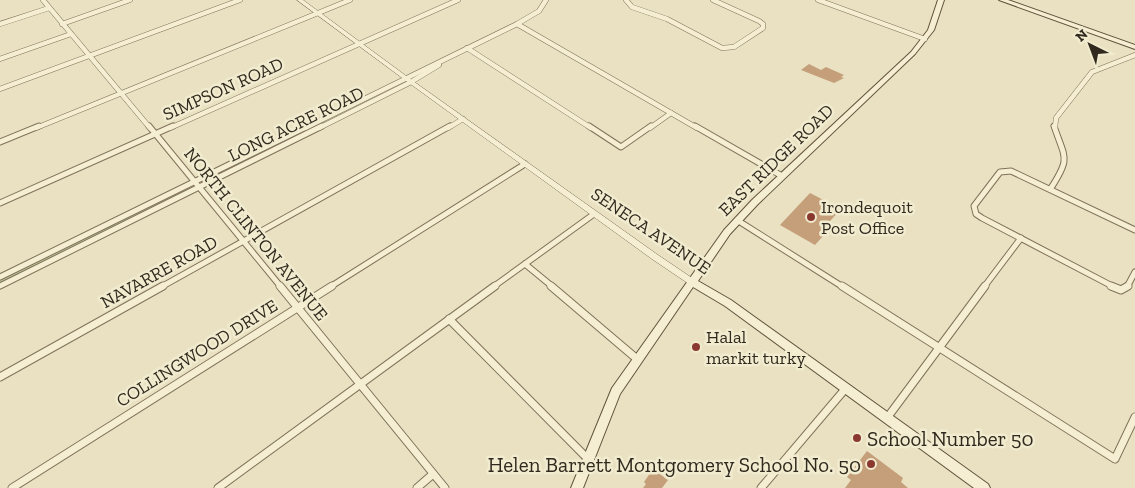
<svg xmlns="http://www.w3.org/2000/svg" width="1135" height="488" font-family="'Zilla Slab',serif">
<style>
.green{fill:#bcc696}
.building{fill:#c49f7a}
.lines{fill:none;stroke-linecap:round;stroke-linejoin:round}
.minor-far2-casing{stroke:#80725a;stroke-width:5.5}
.minor-far1-casing{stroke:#80725a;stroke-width:7}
.minor-casing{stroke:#80725a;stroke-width:9}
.tertiary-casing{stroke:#80725a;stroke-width:1}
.secondary-casing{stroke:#62533d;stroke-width:2}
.minor-far2{stroke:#f5eed3;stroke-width:4.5}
.minor-far1{stroke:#f5eed3;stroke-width:5}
.minor{stroke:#f5eed3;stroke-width:7}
.tertiary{fill:#f5eed3;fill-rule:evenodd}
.secondary{fill:#f5eed3;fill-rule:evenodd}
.poi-dot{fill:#8a3830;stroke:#f1ebcf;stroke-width:2}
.labels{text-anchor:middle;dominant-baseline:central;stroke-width:5;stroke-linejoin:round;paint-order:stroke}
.street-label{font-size:18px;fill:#31291d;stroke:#f1ebcf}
.poi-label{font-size:18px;fill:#31291d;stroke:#f1ebcf;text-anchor:start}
.near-poi-label{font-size:21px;fill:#31291d;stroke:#f1ebcf;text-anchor:start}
</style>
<rect width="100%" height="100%" fill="#e9e1c1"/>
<g class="green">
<polygon points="404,82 204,183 200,182 201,181"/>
<polygon points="187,188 191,189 0,284 0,280"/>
</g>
<g class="building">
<polygon points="809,64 821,70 826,67 844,75 841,77 844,78 834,83 801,70"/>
<polygon points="810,193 841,209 819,233 823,236 815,245 780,225"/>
<polygon points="867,451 903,478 901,482 908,488 845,488 851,480 847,477"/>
<polygon points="653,469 668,480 662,488 643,488 646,484 644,482"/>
</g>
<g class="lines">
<defs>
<g id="minor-far2">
<polyline points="43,0 150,128"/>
<polyline points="626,0 632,7 667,19 722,48 734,47 763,28 763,24 759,21 713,0"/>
<polyline points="818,0 925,39"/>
<polyline points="0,24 49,8"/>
<polyline points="62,24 130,0"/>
<polyline points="517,24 697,128"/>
<polyline points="467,48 591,128"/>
<polyline points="0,59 71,34"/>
<polyline points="0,89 240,0"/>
<polyline points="36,128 350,0"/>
<polyline points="170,128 458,0"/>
<polyline points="305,128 517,24 539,11 546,0"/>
<polyline points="319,128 411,82 439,65"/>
<polyline points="448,128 463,119"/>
<polyline points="650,128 671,113"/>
<polyline points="1055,128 1056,118 1092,72 1135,55"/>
</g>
<g id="minor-far1">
<polyline points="149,126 281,287"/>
<polyline points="589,126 621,147 651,126"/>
<polyline points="695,126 782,176"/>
<polyline points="0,142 39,126"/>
<path d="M1051 188C1071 157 1065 159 1054 126"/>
<polyline points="0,203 173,126"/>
<polyline points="737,220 843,287"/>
<polyline points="525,264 553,287"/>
<polyline points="0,277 308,126"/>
<polyline points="0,286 322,126"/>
<polyline points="161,287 450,126"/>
<polyline points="330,287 525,164"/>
<polyline points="493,287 594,214"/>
<polyline points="984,287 1021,238"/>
<polyline points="1114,287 982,218 976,214 974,206 1000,172 1011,171 1135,230"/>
<polyline points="1127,287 1135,272"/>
</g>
<g id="minor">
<polyline points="280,286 445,488"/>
<polyline points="551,286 637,359"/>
<polyline points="842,286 1115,459 1135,417"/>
<polyline points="1111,286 1121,290 1128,286"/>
<polyline points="449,319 588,459"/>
<polyline points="0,377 163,286"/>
<polyline points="887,418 985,286"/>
<polyline points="12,488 332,286"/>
<polyline points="218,488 495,286"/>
<polyline points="417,488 433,474"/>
<polyline points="761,488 846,388"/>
</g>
<polygon id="tertiary" points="297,0 303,0 413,81 658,255 695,280 696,282 695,284 689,284 652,259 409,83"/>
<g id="secondary">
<polygon points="938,0 944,0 934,30 915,54 758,204 730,234 698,281 731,300 988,484 990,488 974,488 725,306 693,287 620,394 583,488 571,488 612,388 724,230 752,200 911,52 928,30"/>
<polygon points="999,0 1008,0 1135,45 1135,49"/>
</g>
</defs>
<use href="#minor-far2" class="minor-far2-casing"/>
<use href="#minor-far1" class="minor-far1-casing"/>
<use href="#minor" class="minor-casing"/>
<use href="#tertiary" class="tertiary-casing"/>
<use href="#secondary" class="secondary-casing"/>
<use href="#minor-far2" class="minor-far2"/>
<use href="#minor-far1" class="minor-far1"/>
<use href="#minor" class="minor"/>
<use href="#tertiary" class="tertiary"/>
<use href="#secondary" class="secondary"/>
</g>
<g class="poi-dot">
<circle cx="811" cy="217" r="5"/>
<circle cx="696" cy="347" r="5"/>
<circle cx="857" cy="438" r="5"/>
<circle cx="871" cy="464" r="5"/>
</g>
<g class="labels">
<g class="street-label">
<text transform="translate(223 89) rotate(-24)">SIMPSON ROAD</text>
<text transform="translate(296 124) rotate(-26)">LONG ACRE ROAD</text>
<text transform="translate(776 160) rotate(-44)">EAST RIDGE ROAD</text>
<text transform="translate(651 231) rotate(34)">SENECA AVENUE</text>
<text transform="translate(256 234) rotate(51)">NORTH CLINTON AVENUE</text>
<text transform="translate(159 272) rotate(-29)">NAVARRE ROAD</text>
<text transform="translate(197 353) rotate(-32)">COLLINGWOOD DRIVE</text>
</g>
<g class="poi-label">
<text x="821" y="207">Irondequoit<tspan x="821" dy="21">Post Office</tspan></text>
<text x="706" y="337">Halal<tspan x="706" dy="21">markit turky</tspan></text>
</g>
<g class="near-poi-label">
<text x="867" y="438">School Number 50</text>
<text x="861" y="464" text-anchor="end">Helen Barrett Montgomery School No. 50</text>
</g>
</g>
<g transform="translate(1090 45) rotate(318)" stroke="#f1ebcf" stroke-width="4" paint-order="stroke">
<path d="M0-4L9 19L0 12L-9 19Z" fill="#31291d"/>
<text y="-8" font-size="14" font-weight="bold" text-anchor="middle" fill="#31291d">N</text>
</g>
</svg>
